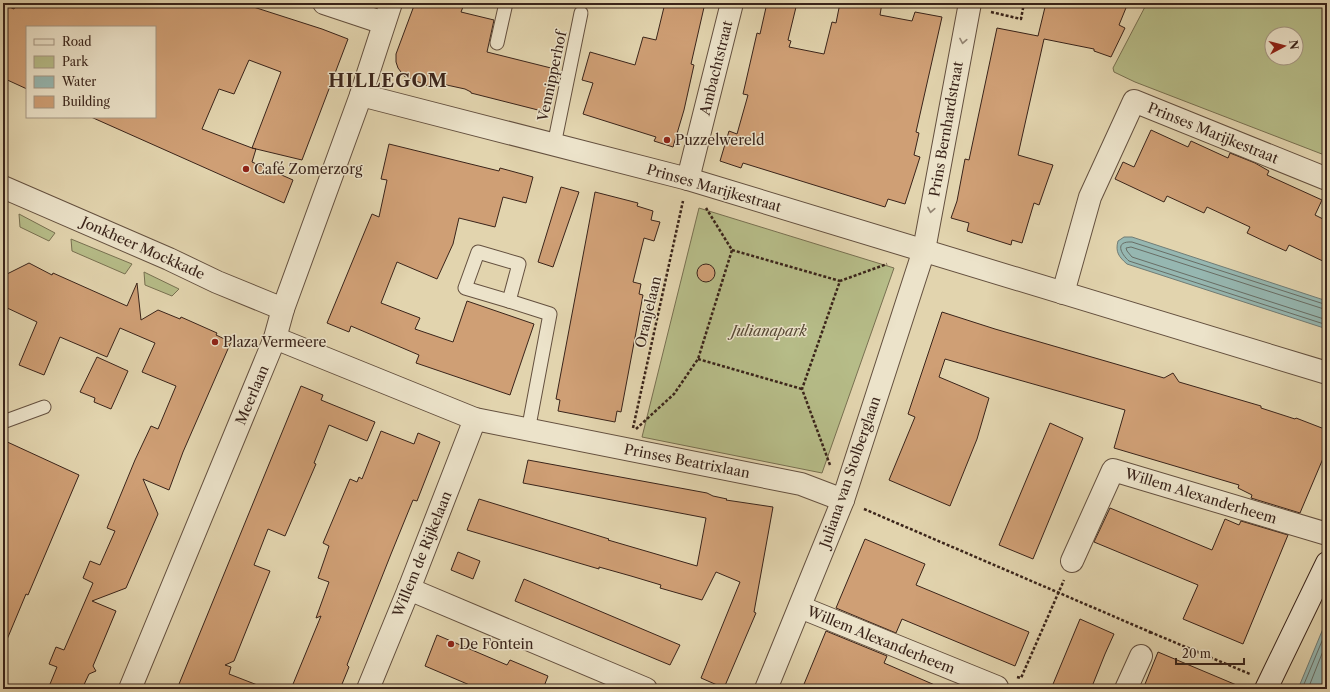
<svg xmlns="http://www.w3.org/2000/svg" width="1330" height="692" font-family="'Libre Caslon Text',serif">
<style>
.green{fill:#b6bc88;stroke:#787051;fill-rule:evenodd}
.water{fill:#96b7b1;stroke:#717c75}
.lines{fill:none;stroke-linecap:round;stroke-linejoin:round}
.shore{stroke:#686e66;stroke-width:1}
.building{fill:#cf9f75;stroke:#3a241a;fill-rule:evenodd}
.lane-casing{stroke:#64503f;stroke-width:15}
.street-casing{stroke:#64503f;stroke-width:24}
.secondary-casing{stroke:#3a241a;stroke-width:24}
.path{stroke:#3a241a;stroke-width:2.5;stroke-dasharray:3 2;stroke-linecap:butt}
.lane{stroke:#ece3ca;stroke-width:13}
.street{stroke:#ece3ca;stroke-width:22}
.secondary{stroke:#ece3ca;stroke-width:22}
.oneway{stroke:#938472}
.poi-dot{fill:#8f2418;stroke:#ece3ca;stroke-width:1.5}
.labels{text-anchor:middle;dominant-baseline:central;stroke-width:3;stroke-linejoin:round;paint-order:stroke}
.street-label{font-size:14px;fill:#3a241a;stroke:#ece3ca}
.poi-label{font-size:14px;fill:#3a241a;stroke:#ece3ca;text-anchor:start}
.park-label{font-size:14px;font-style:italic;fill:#594a36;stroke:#ece3ca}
.district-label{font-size:18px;font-weight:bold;letter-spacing:1px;fill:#3a241a;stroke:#ece3ca}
</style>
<rect width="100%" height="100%" fill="#e2d4ae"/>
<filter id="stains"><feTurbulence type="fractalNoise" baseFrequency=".005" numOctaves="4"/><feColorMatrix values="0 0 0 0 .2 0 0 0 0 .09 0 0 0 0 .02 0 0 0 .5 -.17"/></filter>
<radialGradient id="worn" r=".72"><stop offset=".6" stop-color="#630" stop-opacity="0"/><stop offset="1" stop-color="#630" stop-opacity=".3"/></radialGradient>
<g class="green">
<path d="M1147 3H1327V156L1135 82 1114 72 1113 68ZM1272 34H1296V58H1272Z"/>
<polygon points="699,208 894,268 822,473 642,437"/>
<polygon points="19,214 55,233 49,241 20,227"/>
<polygon points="71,239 132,264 125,274 72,251"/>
<polygon points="144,272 179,289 172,296 145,285"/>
</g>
<g class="water">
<path d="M1124 237H1132L1327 301V329L1127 264C1119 257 1115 252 1118 241Z"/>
<polygon points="1327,619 1327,689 1298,689"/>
</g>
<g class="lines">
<g class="shore">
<path d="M1327 305 1132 242C1114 241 1121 254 1129 261L1327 325"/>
<polyline points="1327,310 1131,247 1126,248 1127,251 1132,257 1327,320"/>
<polyline points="1302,689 1327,629"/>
<polyline points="1308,689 1327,641"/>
</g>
</g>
<g class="building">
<path d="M16 3H241L322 29 348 39 302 160 252 148 256 149 252 162 293 180 284 203 91 117H155V27H27V89L3 78V4L14 9ZM249 60 281 72 252 148 202 129 219 89 234 94Z"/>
<polygon points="415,3 452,3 463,7 461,12 494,20 487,52 559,70 549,111 543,109 542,111 471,93 471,92 465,89 433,82 431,87 404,76 398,68 396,62 396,54"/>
<polygon points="665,3 705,3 691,64 694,65 684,110 673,147 654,141 656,137 583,114 593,83 582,80 590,52 635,65 643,37 656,40"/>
<polygon points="767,3 797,3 788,40 791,41 789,47 824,54 832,22 836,23 840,3 882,3 880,15 912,21 915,12 942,17 916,132 919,133 914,155 920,157 905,204 888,199 885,207 743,163 741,168 720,161 729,131 737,134 748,95 743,94 757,33 760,34"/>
<polygon points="1046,3 1128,3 1119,25 1125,28 1111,57 1094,51 1094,49 1044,39 1018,155 1053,165 1039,205 1034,203 1022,243 1012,240 1011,245 967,231 969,223 951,218 957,201 965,159 969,160 997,28 1038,36"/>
<polygon points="1151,130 1188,147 1191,141 1228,158 1230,153 1255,163 1269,171 1267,175 1322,200 1315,215 1327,221 1327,263 1289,245 1286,251 1266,242 1247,233 1250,227 1207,207 1204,213 1167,196 1164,202 1115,179 1123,162 1134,167"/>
<polygon points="389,144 499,171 500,168 533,177 526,203 503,197 495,227 459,218 453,244 437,279 397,262 381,303 420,318 415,329 453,342 467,301 534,324 510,395 416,363 419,355 351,326 349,332 327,323 372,214 379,217 387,180 381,179"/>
<polygon points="561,187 579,192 553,267 538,262"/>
<polygon points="595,192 638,203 637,206 653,211 651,220 660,222 654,241 644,238 633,282 641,284 639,294 643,295 621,412 617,411 615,422 558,411 560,400 556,399"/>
<polygon points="29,263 52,275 53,273 127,306 137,283 141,320 158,310 180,319 181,317 217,333 216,335 231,342 183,452 169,490 143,479 158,514 126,588 92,601 116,611 93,666 96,671 89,674 82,689 48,689 57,667 49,664 56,647 64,650 93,583 83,578 90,561 100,565 115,531 107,528 135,460 151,426 158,429 176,386 142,372 155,343 120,328 107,357 60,337 44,375 19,365 37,322 3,306 3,276"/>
<circle cx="706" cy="273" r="9"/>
<polygon points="942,312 995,329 1164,378 1173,373 1179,382 1261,406 1261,408 1295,419 1296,418 1327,430 1327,449 1300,513 1251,498 1252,495 1238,488 1239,485 1114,448 1125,410 945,359 939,377 989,398 977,439 950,506 889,480 915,417 908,414"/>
<polygon points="97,357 128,371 111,409 94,402 95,398 80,392"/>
<polygon points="301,386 323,395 321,400 375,422 367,441 329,425 314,463 316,464 285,536 268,529 254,565 270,571 234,661 225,665 231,667 229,674 265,688 264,689 177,689"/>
<polygon points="1050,423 1083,438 1033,559 999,545"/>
<polygon points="381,431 414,444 418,433 440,442 417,501 413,500 391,554 347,665 349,667 340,689 291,689 321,616 316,618 329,582 318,578 329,546 323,543 350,479 357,482 359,477 362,479"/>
<polygon points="3,440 79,475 28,595 26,594 3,649"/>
<polygon points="528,460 707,493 713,496 727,499 726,500 773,507 754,612 756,613 724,688 701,678 740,582 716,572 702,600 660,588 661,585 631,576 599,567 599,569 467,530 479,499 609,539 608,540 697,566 706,518 523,483"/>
<polygon points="1110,508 1212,550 1225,519 1239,525 1241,521 1288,535 1243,644 1183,619 1198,585 1094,542"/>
<polygon points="865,539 925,564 916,585 1029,632 1015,666 902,619 896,633 836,608"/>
<polygon points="458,552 480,561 473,579 451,570"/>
<polygon points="524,579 680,645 670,665 515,601"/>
<polygon points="1080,619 1114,634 1105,654 1091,689 1051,689"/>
<polygon points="826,631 887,656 884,663 944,689 802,689"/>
<polygon points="437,635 507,665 510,660 548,676 543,689 479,689 425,666"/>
<polygon points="1158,652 1246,689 1143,689"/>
</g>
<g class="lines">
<defs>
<g id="lane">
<polyline points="497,43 506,3"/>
<polyline points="554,145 581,13"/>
<polygon points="478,252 519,264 509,301 465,288"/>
<polyline points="509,301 550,314 528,431"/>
<polyline points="3,422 44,407"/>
</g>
<g id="street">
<polyline points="324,3 384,23"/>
<polyline points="361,95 688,179 1327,373"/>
<polyline points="688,179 732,3"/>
<polyline points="3,187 169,259 217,282 283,309"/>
<polyline points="1063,293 1090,197 1134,101 1327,179"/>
<polyline points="275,338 475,419 801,484 843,500"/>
<polyline points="1072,561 1113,470 1327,534"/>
<polyline points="409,589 646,689"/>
<polyline points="800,607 997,687"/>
<polyline points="130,689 275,338 283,309 361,95 391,3"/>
<polyline points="368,689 409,589 475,419"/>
<polyline points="766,689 843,500 924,250 970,3"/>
<polyline points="1126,689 1141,656"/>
</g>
<polyline id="secondary" points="1266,689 1327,563"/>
</defs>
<use href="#lane" class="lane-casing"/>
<use href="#street" class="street-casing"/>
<use href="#secondary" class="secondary-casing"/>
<g class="path">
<polyline points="991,12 1021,19 1024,3"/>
<polyline points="732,250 840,281"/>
<polyline points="698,359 802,389"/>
<polyline points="633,428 683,201"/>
<polyline points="636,429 674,394 698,359 732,250 706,208"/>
<polyline points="830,465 802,389 840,281 887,264"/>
<polyline points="864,509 1150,632 1149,635"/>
<polyline points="1150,632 1250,674"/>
<polyline points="1017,677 1021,678 1064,580"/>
</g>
<use href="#lane" class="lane"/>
<use href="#street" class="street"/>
<use href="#secondary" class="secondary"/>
</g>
<defs><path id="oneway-chevron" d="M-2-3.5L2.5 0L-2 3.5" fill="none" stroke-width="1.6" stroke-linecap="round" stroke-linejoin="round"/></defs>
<g class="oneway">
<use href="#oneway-chevron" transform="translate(963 41) rotate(100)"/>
<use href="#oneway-chevron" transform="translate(931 210) rotate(100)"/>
</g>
<g class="poi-dot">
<circle cx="667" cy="140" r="4"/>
<circle cx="246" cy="169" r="4"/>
<circle cx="215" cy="342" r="4"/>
<circle cx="451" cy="644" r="4"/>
</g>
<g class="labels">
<g class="street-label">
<text transform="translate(716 68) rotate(-76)">Ambachtstraat</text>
<text transform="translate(552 76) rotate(-78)">Vennipperhof</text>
<text transform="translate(946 129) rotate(-80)">Prins Bernhardstraat</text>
<text transform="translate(1213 133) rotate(22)">Prinses Marijkestraat</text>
<text transform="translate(714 188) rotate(16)">Prinses Marijkestraat</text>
<text transform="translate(143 248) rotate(24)">Jonkheer Mockkade</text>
<text transform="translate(648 312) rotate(-77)">Oranjelaan</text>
<text transform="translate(252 395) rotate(-67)">Meerlaan</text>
<text transform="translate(687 461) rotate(11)">Prinses Beatrixlaan</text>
<text transform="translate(850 472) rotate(-71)">Juliana van Stolberglaan</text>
<text transform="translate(1201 496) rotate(17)">Willem Alexanderheem</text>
<text transform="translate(422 554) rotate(-68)">Willem de Rijkelaan</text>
<text transform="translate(881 640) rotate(22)">Willem Alexanderheem</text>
</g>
<g class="poi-label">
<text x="675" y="140">Puzzelwereld</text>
<text x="254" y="169">Café Zomerzorg</text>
<text x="223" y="342">Plaza Vermeere</text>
<text x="459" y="644">De Fontein</text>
</g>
<g class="park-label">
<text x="769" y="331">Julianapark</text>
</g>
<g class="district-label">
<text x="388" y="81">HILLEGOM</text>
</g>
</g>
<rect width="1330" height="692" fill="none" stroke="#e2d4ae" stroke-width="16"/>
<rect x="4" y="4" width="1322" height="684" fill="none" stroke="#3a241a" stroke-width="2"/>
<rect x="8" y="8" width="1314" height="676" fill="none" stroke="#3a241a"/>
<rect x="26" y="26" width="130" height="92" fill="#ece3ca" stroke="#a59784"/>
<rect x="34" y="39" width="20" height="6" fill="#ece3ca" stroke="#a59784"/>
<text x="62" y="46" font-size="12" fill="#3a241a">Road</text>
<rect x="34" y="56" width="20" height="12" fill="#b6bc88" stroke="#a59784"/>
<text x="62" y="66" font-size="12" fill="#3a241a">Park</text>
<rect x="34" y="76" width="20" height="12" fill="#96b7b1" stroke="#a59784"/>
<text x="62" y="86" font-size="12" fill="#3a241a">Water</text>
<rect x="34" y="96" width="20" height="12" fill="#cf9f75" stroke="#a59784"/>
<text x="62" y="106" font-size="12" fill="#3a241a">Building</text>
<g transform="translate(1284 46) rotate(83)"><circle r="19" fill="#ece3ca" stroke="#a59784"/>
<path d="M0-3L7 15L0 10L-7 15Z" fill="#8f2418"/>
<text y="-6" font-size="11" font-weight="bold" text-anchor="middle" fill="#3a241a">N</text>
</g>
<path d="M1176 658v6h68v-6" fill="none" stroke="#3a241a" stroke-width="2"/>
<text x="1182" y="658" font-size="12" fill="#3a241a" stroke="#ece3ca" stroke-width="3" paint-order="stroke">20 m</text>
<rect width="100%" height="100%" filter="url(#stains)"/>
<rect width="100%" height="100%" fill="url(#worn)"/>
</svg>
